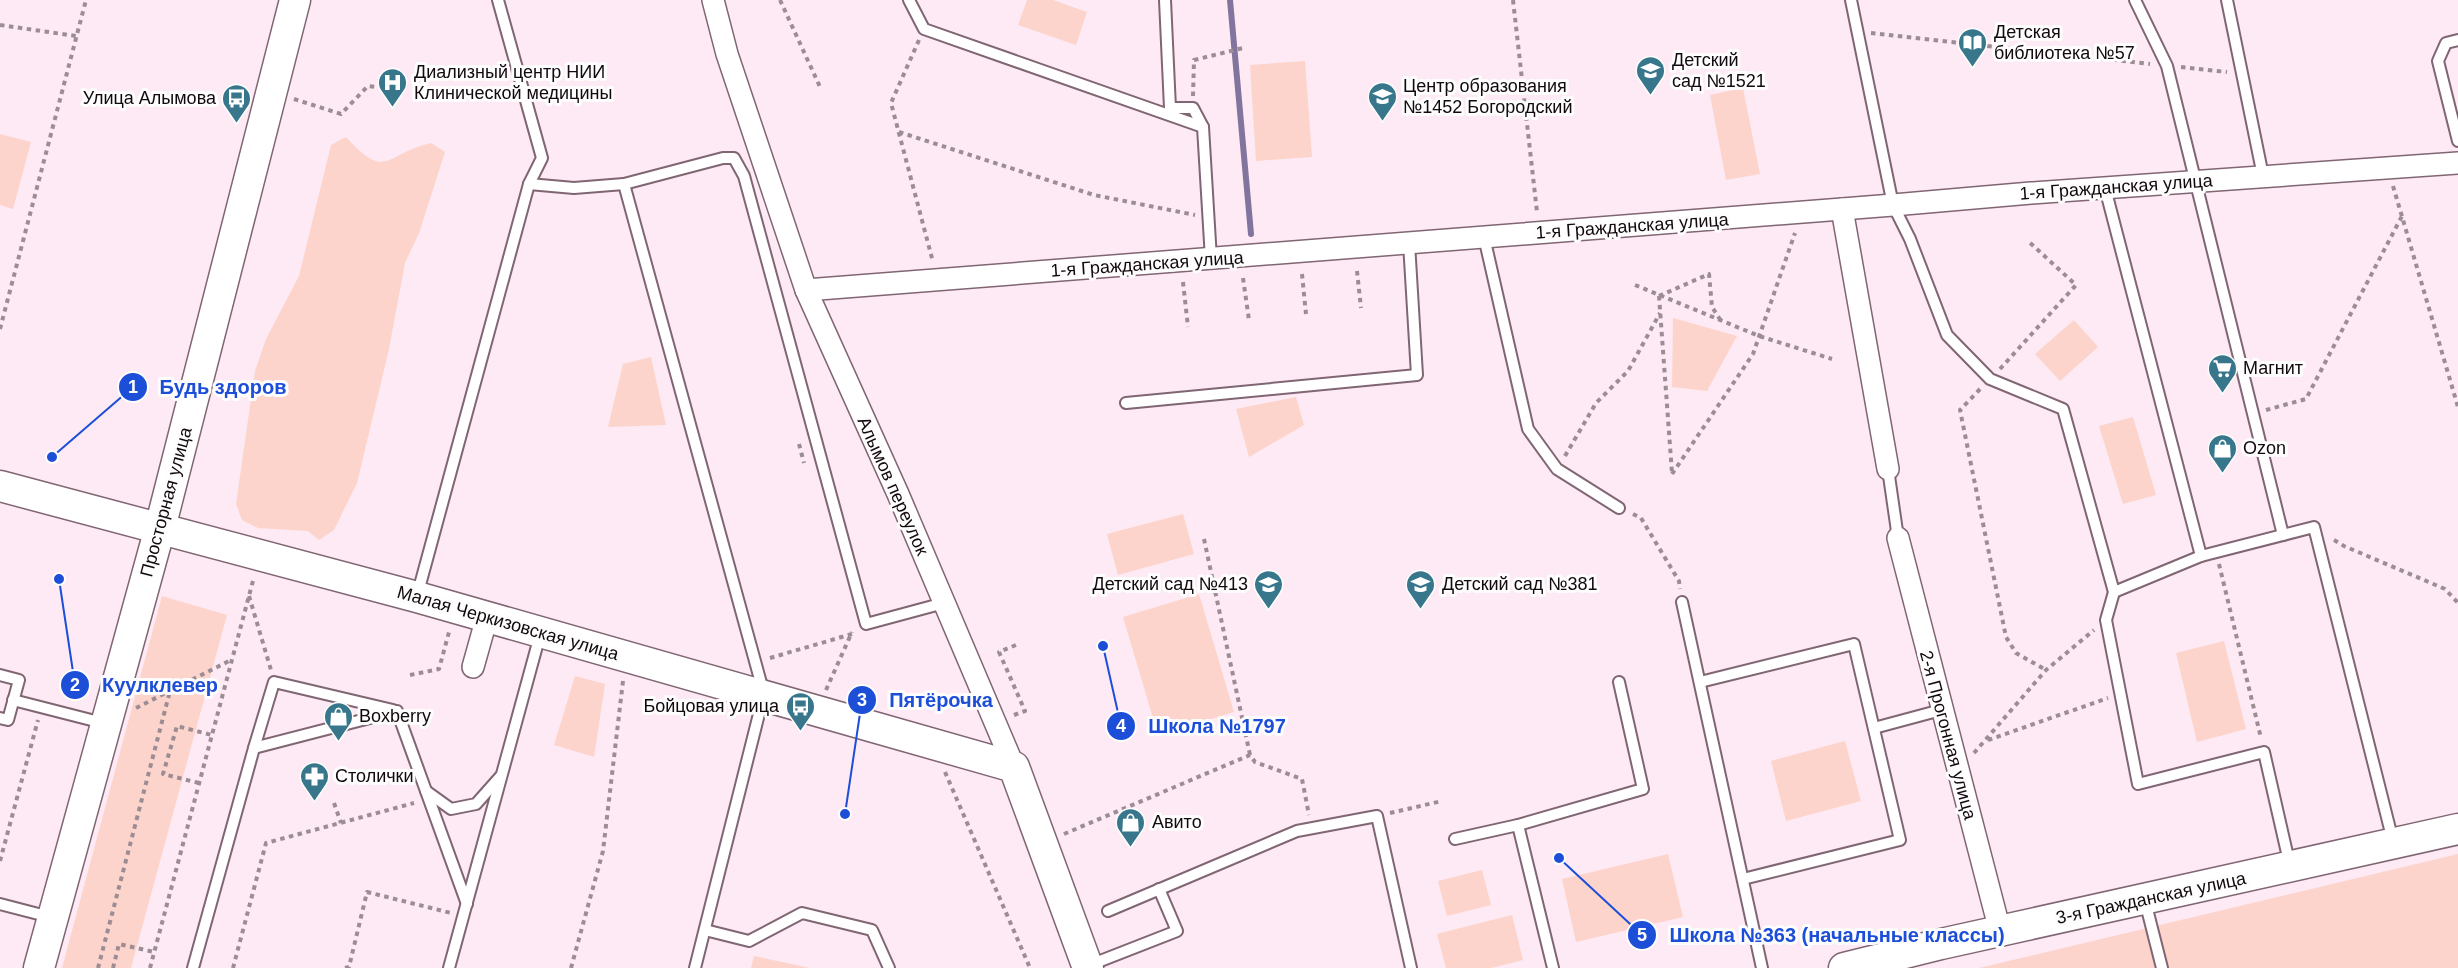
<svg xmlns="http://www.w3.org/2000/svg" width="2458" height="968" font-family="Arial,sans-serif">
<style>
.green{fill:#fdd4cb}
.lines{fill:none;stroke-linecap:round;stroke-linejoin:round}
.stream{stroke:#81749e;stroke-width:6}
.lane-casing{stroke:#806573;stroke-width:14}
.street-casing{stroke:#806573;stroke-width:24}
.secondary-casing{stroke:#806573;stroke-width:33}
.path{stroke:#9c8d95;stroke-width:4;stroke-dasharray:4.5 4.5;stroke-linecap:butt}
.lane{stroke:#fff;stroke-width:10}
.street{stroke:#fff;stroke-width:21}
.secondary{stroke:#fff;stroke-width:30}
.labels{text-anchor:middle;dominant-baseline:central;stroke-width:6;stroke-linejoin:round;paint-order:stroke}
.poi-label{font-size:18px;fill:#12090e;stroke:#fdfdfd;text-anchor:start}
.street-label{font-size:18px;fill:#12090e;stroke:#fdfdfd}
.leader{fill:none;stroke:#1d4ed8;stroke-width:2}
.callout-dot{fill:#1d4ed8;stroke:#fdfdfd;stroke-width:2}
.mark-label{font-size:18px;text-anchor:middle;font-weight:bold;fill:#fff}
.callout-label{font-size:20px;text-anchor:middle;font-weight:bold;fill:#1d4ed8;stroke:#fdfdfd;stroke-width:6;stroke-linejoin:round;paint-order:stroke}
</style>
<rect width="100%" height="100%" fill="#fdeaf4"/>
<g class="green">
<polygon points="1027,0 1053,0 1087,12 1076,45 1018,25"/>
<polygon points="1305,61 1312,157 1256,161 1250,65"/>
<polygon points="1743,88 1760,174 1726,180 1710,95"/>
<polygon points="0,134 31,142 13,209 0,205"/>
<path d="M346 137C387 182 384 154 431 143L445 152 419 233 405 263 389 349 357 483 334 530 319 540 308 531 258 528 242 520 236 504 255 371 266 339 299 276 331 145Z"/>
<polygon points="1673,318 1737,336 1707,391 1672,387"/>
<polygon points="2074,320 2098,347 2060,381 2035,354"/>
<polygon points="651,357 666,425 608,427 623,364"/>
<polygon points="1296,397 1304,425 1249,457 1236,409"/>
<polygon points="2133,417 2156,495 2123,504 2099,426"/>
<polygon points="1183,514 1194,554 1118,575 1107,534"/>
<polygon points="1199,594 1234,712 1158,735 1123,617"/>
<polygon points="162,596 227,615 131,968 62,968"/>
<polygon points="2224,641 2246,729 2197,742 2176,653"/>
<polygon points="575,676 605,684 594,757 554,745"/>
<polygon points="1845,741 1861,801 1786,821 1771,761"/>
<polygon points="1668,854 1683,917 1576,942 1562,879"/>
<polygon points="2458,854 2458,968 1979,968"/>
<polygon points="1482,870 1491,905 1447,916 1438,881"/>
<polygon points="1512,915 1523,960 1491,968 1446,968 1437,934"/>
<polygon points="754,956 810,968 751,968"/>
</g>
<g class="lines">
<polyline class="stream" points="1230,0 1251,234"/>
<defs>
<g id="lane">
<polyline points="909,0 924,29 1203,127 1211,259"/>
<polyline points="1165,0 1170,108 1193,108 1203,127"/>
<polyline points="1851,0 1893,205 1910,239 1947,335 1990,379 2063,409 2114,592 2201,556 2314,527 2393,841"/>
<polyline points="2135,0 2167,66 2283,535"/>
<polyline points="2227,0 2263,176"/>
<polyline points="2458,40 2446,43 2438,61 2458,141"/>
<polyline points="529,184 574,188 624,184 723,158 734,158 744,176 866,624 944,603"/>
<polyline points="624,184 764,694 695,968"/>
<polyline points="2105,188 2201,556"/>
<polyline points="1484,237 1528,429 1557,469 1619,508"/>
<polyline points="1126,403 1417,375 1409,243"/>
<polyline points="1888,469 1898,538"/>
<polyline points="2114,592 2106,620 2138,784 2264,752 2290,866"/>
<polyline points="417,596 529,184 542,158 498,0"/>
<polyline points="1682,602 1762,968"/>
<polyline points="0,675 19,680 8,720 0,718"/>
<polyline points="1700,682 1854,644 1900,840 1743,879"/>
<polyline points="13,700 103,723"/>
<polyline points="1874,728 1941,710"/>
<polyline points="254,748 274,682 393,710"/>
<polyline points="426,791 451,809 476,804 500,777"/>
<polyline points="1518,825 1643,789 1619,682"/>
<polyline points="1455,839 1518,825 1553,968"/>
<polyline points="2145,901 2162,968"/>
<polyline points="0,904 50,917"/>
<polyline points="1108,911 1297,831 1377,816 1411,968"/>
<polyline points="705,930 749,941 802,913 872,930 889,968"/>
<polyline points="1090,965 1177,931 1159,889"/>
<polyline points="193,968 254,748 397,711 467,904"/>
<polyline points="449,968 540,635"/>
</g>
<g id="street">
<polyline points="713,0 727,54 806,290 898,494 1014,767"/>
<polyline points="1842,209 1888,469"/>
<polyline points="806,290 1893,205 2031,193 2458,163"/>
<polyline points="1898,538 2000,931"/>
<polyline points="473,667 487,617"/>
</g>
<g id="secondary">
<polyline points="0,486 417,597 1014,767 1088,968"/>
<polyline points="39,968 160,528 295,0"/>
<polyline points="1844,968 1941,944 2458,829"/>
</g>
</defs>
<use href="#lane" class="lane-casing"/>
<use href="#street" class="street-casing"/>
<use href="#secondary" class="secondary-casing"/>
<g class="path">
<polyline points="780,0 821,89"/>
<polyline points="1513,0 1537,212 1535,212"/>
<polyline points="0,25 76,36"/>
<polyline points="1871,33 2150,64"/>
<polyline points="919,40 891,103 933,262"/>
<polyline points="2181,67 2227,72"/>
<polyline points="1193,96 1194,60 1243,48"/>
<polyline points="294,99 341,114 368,86 377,87"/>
<polyline points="899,132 1094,195 1195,215"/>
<polyline points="2393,186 2458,407"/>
<polyline points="1357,271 1361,308"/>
<polyline points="1302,274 1306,314"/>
<polyline points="1243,278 1249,320"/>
<polyline points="1183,282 1188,327"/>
<polyline points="1635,285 1759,336 1832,359"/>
<polyline points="1659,296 1672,473"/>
<polyline points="1659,296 1709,274 1712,307 1721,321"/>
<polyline points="0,329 86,0"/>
<polyline points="2000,369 2076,285 2027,240"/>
<polyline points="1980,389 1960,410 2006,637 2016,653 2046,670"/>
<polyline points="2266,410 2306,399 2402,216"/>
<polyline points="799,444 804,463"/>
<polyline points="1565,456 1596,403 1628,371 1660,313"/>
<polyline points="1672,474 1753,354 1795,233"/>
<polyline points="1633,514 1641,518 1679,581 1680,589"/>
<polyline points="1204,539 1250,755"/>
<polyline points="2334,540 2344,546 2445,589 2458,603"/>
<polyline points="2219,564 2261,738"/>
<polyline points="249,596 271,670"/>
<polyline points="770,658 852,634"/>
<polyline points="410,675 439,669 449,632"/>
<polyline points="826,690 852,632"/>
<polyline points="136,708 231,660"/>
<polyline points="1014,715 1025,711 999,652 1016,645"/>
<polyline points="1988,740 2108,698"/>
<polyline points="1974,753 2046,670 2094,630"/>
<polyline points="945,772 1030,968"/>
<polyline points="199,783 163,774 177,726 212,735"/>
<polyline points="334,803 341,823"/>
<polyline points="1390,813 1442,801"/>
<polyline points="1064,834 1250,755 1255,762 1302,779 1309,815"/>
<polyline points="0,861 38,720"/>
<polyline points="98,968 170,691"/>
<polyline points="113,968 119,944 154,952"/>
<polyline points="150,968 254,577"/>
<polyline points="233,968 266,843 414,803"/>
<polyline points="345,968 349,967 367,892 451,913"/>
<polyline points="571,968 603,851 623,681"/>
</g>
<use href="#lane" class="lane"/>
<use href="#street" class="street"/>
<use href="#secondary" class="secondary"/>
</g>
<defs>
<symbol id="library-pin" viewBox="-11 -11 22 30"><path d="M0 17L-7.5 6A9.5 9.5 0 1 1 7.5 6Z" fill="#37768b" stroke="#fdfdfd"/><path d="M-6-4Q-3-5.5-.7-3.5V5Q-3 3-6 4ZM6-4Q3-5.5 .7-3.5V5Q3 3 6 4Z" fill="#fff"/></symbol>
<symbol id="school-pin" viewBox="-11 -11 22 30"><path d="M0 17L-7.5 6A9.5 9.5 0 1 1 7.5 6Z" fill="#37768b" stroke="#fdfdfd"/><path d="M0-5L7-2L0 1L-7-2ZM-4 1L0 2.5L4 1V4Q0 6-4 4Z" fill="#fff"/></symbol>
<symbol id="hospital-pin" viewBox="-11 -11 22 30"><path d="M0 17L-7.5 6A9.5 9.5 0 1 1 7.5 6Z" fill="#37768b" stroke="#fdfdfd"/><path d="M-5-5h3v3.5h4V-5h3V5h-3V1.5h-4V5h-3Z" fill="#fff"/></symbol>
<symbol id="bus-pin" viewBox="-11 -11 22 30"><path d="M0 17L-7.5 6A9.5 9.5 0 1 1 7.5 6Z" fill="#37768b" stroke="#fdfdfd"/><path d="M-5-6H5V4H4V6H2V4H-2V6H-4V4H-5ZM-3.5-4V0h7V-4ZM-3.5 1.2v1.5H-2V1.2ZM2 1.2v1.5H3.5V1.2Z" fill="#fff"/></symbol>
<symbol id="supermarket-pin" viewBox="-11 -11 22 30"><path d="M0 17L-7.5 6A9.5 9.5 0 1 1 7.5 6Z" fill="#37768b" stroke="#fdfdfd"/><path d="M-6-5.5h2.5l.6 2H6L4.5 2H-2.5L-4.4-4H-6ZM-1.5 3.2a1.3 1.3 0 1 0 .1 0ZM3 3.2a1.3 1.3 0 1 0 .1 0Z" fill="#fff"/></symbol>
<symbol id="shop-pin" viewBox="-11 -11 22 30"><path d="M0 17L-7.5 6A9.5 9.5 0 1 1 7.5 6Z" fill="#37768b" stroke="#fdfdfd"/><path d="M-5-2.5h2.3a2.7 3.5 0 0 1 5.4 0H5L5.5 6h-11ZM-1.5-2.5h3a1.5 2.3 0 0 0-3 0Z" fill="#fff"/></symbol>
<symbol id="pharmacy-pin" viewBox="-11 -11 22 30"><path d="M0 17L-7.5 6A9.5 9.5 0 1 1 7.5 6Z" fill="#37768b" stroke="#fdfdfd"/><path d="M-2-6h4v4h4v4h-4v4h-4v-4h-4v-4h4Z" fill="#fff"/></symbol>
</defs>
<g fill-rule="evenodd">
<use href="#library-pin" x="1956" y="26" width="33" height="45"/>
<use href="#school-pin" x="1634" y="54" width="33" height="45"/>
<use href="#hospital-pin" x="376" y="66" width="33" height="45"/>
<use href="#school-pin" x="1366" y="80" width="33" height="45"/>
<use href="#bus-pin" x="220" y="82" width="33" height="45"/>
<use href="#supermarket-pin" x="2206" y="352" width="33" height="45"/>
<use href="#shop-pin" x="2206" y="432" width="33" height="45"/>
<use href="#school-pin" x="1252" y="568" width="33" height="45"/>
<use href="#school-pin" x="1404" y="568" width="33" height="45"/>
<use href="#bus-pin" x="784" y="690" width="33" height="45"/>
<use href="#shop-pin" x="322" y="700" width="33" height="45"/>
<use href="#pharmacy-pin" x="298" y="760" width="33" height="45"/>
<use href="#shop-pin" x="1114" y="806" width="33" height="45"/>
</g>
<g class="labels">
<g class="poi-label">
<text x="1994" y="32">Детская<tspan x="1994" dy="21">библиотека №57</tspan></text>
<text x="1672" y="60">Детский<tspan x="1672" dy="21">сад №1521</tspan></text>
<text x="414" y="72">Диализный центр НИИ<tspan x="414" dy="21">Клинической медицины</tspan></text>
<text x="1403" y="86">Центр образования<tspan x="1403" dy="21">№1452 Богородский</tspan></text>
<text x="216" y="98" text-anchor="end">Улица Алымова</text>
<text x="2243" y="368">Магнит</text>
<text x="2243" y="448">Ozon</text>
<text x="1248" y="584" text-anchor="end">Детский сад №413</text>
<text x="1442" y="584">Детский сад №381</text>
<text x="779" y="706" text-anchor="end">Бойцовая улица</text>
<text x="359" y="716">Boxberry</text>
<text x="335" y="776">Столички</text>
<text x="1152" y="822">Авито</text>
</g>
<g class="street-label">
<text transform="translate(2116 187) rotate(-4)">1-я Гражданская улица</text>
<text transform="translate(1632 226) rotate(-4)">1-я Гражданская улица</text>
<text transform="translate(1147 264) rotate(-4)">1-я Гражданская улица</text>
<text transform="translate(893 486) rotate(66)">Алымов переулок</text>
<text transform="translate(166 502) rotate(-75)">Просторная улица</text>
<text transform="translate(508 623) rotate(16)">Малая Черкизовская улица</text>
<text transform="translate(1948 735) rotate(75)">2-я Прогонная улица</text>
<text transform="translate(2151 898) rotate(-12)">3-я Гражданская улица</text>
</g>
</g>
<path class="leader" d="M52 457L133 387M59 579L75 685M845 814L862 700M1103 646L1121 726M1559 858L1642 935"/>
<g class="callout-dot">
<circle cx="52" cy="457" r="6"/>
<circle cx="59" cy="579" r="6"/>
<circle cx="845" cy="814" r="6"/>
<circle cx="1103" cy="646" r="6"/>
<circle cx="1559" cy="858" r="6"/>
<circle cx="133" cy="387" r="15"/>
<circle cx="75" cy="685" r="15"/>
<circle cx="862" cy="700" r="15"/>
<circle cx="1121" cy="726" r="15"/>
<circle cx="1642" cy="935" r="15"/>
</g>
<g class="mark-label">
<text x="133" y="393">1</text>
<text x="75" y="691">2</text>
<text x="862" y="706">3</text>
<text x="1121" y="732">4</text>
<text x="1642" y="941">5</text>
</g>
<g class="callout-label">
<text x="223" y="394">Будь здоров</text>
<text x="160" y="692">Куулклевер</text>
<text x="941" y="707">Пятёрочка</text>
<text x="1217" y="733">Школа №1797</text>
<text x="1837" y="942">Школа №363 (начальные классы)</text>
</g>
</svg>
